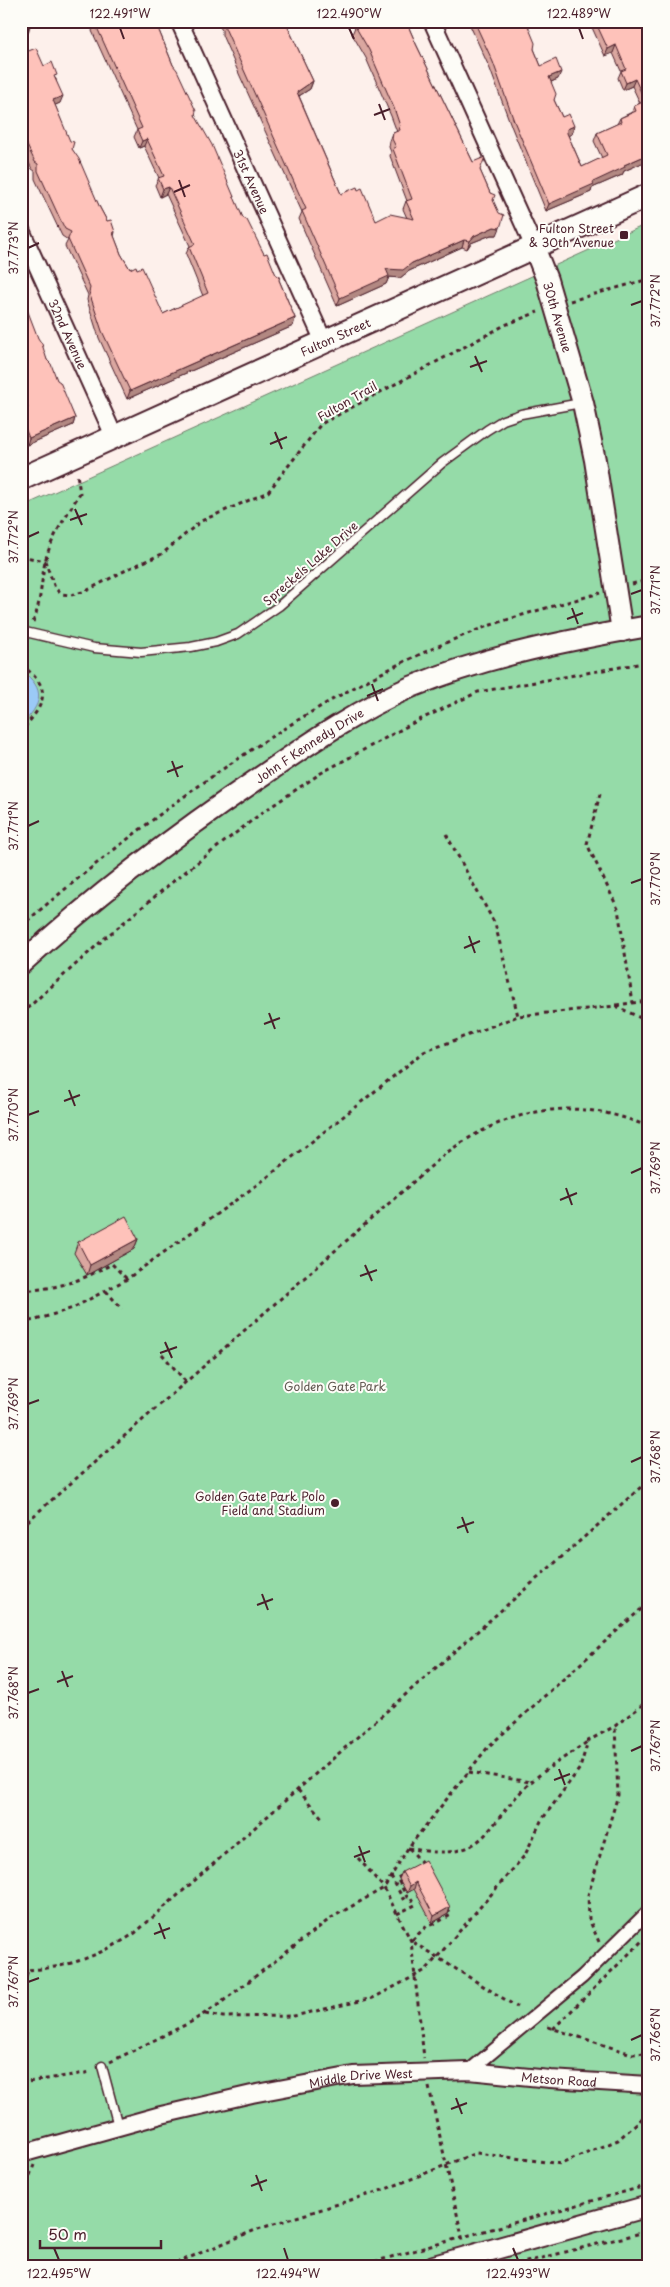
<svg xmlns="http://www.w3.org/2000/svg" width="670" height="2287" font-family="'Playpen Sans',sans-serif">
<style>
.green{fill:#95dba8;stroke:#707d6a}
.water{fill:#9bcaf6;stroke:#7b86a5}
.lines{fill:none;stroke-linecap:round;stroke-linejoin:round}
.service-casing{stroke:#4a1f2b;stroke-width:11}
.pedestrian-casing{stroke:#4a1f2b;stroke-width:16}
.minor-casing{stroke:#4a1f2b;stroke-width:20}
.tertiary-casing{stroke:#4a1f2b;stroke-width:24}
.secondary-casing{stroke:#4a1f2b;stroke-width:26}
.path{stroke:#4a1f2b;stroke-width:3;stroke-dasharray:4 4;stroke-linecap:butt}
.service{stroke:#fdfcf7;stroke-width:8}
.pedestrian{stroke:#fdfcf7;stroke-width:12}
.minor{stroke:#fdfcf7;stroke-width:16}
.tertiary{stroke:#fdfcf7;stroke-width:20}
.secondary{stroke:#fdfcf7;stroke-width:22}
.wall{fill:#daa7a0;stroke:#4a1f2b}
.shaded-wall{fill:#b28882;stroke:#4a1f2b}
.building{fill:#fec2ba;stroke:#4a1f2b}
.ticks{fill:none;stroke:#4a1f2b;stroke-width:2}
.poi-dot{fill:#4a1f2b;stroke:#fdfcf7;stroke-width:2}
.labels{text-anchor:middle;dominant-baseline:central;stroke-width:4;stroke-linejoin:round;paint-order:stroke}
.street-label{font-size:12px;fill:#4a1f2b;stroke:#fdfcf7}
.poi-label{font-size:12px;fill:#4a1f2b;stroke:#fdfcf7;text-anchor:end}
.park-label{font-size:12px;fill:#605750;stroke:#fdfcf7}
.neatline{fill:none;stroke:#4a1f2b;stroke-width:2}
.ticks-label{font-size:12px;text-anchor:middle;fill:#4a1f2b}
</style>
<rect width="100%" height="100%" fill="#fdf0eb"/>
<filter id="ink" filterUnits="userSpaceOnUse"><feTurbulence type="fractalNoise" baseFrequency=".02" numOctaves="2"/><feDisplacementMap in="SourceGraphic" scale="10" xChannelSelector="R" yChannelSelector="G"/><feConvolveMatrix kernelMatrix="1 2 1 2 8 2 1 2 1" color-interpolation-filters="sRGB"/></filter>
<g filter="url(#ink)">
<polygon class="green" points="649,223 649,2266 21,2266 21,507"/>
<path class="water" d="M21 670C47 690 42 704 21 725Z"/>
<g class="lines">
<defs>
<g id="service">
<polyline points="21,631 94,648 141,652 191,647 216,642 238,634 279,606 442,463 487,430 503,420 521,414 581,403"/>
<polyline points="102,2066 118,2126"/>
</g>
<polyline id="pedestrian" points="469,2071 582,1977 649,1911"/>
<g id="minor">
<path id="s1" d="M179 21 324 342"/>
<polyline points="432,21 534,247"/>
<path id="s2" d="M21 230 114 436"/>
<path id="s3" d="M21 2154 161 2115 252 2094 353 2075 469 2071 550 2079 649 2085"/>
</g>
<g id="tertiary">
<path id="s4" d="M534 247 547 280 583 403 595 460 622 631"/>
<path id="s5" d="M21 964C97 894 179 832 265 774 311 742 360 709 411 687 487 656 568 640 649 626"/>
<polyline points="434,2266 649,2206"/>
</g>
<g id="secondary">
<path id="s6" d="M21 479 649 195"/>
</g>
</defs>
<use href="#service" class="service-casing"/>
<use href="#pedestrian" class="pedestrian-casing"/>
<use href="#minor" class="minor-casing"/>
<use href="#tertiary" class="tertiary-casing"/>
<use href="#secondary" class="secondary-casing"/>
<g class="path">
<polyline points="570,301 649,279"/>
<polyline points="21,556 45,561 55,588 61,594 71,595 86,591 130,568 162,554 201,521 268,492 321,424 505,325 538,312"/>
<polyline points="632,584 649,580"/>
<path d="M33 622C41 603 41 582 45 562 51 537 67 515 80 493L77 474"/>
<polyline points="21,656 25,642"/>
<path d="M21 665C55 689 44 705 21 731"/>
<polyline points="600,794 587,844 618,909 633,1003"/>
<polyline points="446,834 495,924 518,1016"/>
<path d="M21 926C159 809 320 687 491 625 527 613 564 603 600 593"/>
<polyline points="616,1005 649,1001"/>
<polyline points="21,1014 105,938 176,879 263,812 321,773 413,723 478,692 649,662"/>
<path d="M21 1291C60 1288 78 1282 112 1264L127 1279"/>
<polyline points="106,1291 122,1309"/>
<polyline points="21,1322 36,1320 73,1308 127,1279 265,1179 424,1052 518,1016 616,1006 649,1022"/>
<polyline points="162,1354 186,1382"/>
<path d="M21 1527 445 1154C509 1107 575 1095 649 1127"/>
<polyline points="469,1772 530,1782"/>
<polyline points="298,1790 323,1819"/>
<path d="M408 1848C490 1865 482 1826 531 1782 548 1767 569 1755 587 1742"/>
<polyline points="409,1848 423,1864"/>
<polyline points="358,1858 384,1888 411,1941 424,2058"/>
<polyline points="391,1876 403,1899 407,1897"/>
<polyline points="397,1914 415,1905 410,1896 407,1897 397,1878 403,1875"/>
<polyline points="433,1922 434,1924 451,1915 447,1908"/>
<polyline points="434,1924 427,1926 411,1941 517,2007"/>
<polyline points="599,1942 589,1919 588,1895 618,1795 615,1726"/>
<path d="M21 1970C63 1970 100 1956 135 1933L649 1480"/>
<polyline points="21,1991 28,1970"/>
<polyline points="205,2014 223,2017 294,2016 373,1998 426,1970 525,1855 541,1821 580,1768 588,1741 615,1726 649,1700"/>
<polyline points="548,2027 632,2054 649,2053"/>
<polyline points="553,2029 649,1934"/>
<polyline points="110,2062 191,2022 218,2005 331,1918 384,1888 408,1848 488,1747 649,1602"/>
<polyline points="21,2083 92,2072"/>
<polyline points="429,2087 463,2241"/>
<polyline points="21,2198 34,2165"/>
<polyline points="169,2266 258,2229 386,2189 476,2153 561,2164 618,2140 649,2112"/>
<polyline points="359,2266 649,2185"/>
<polyline points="510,2266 649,2231"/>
</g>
<use href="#service" class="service"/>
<use href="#pedestrian" class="pedestrian"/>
<use href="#minor" class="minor"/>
<use href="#tertiary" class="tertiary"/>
<use href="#secondary" class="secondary"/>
</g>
<g class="wall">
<polygon points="97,21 155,21 173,65 195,115 243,218 279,280 295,318 293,326 127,399 99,338 87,300 88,295 65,246 68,240 62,236 35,179 35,171 32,169 21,147 21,54 44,66 56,79 60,103 55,105 72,149 100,208 107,221 115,232 114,236 121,254 130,269 137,269 163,314 203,296 186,254 189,247 190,246 166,194 160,197 155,185 159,178 144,146 139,148 134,137 137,130 92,31 95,23 97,22"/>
<polygon points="216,21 285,21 313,81 310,89 299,96 341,194 376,221 407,218 403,209 406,201 407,201 390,156 391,152 389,147 390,141 393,133 397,132 391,116 366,58 352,34 356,25 354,21 406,21 416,44 473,162 480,170 493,200 497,235 491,235 471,243 467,249 462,247 409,271 400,278 389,277 386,284 337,306 299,219 302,212 240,76 222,35 222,30 217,23"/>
<polygon points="468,21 526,21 534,49 541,66 558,79 551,82 554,100 562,117 574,126 572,134 568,135 582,167 602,158 594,141 597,133 617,124 620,118 632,112 634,106 640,103 632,86 623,90 618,78 621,71 613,53 605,56 589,21 649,21 649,160 624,171 622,175 592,188 591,192 546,211 512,128 490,69"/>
<polygon points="21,300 47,360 75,418 73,425 27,445 22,435 22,406 21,404"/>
<polygon points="138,1239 134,1249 87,1275 74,1253 78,1242"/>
<polygon points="402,1872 450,1907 448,1914 432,1923 414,1889 407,1893 399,1879"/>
</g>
<g class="shaded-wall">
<polygon points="30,26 28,33 21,36 21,30"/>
<polygon points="616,45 613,53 605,56 608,49"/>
<polygon points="561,72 558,79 546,84 549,77"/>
<polygon points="635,79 632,86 623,90 626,83"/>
<polygon points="313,81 310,89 294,99 297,92"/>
<polygon points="63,96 60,103 51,107 53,100"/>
<polygon points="574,126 572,134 565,137 567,129"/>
<polygon points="147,139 144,146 139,148 142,141"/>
<polygon points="649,154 649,160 624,171 622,175 592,188 591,192 546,211 549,204 624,165"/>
<polygon points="169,187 166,194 160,197 163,189"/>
<polygon points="494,227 500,228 497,235 491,235 471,243 467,249 470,241 474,236"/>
<polygon points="464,240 462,247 409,271 400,278 389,277 386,284 337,306 340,298 386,269 412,263"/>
<polygon points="295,318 293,326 127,399 130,391"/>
<polygon points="75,418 73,425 27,445 29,438"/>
<polygon points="138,1239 134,1249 87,1275 90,1265"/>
<polygon points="416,1882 414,1889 407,1893 410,1886"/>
<polygon points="450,1907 448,1914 432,1923 434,1916"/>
</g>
<g class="building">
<polygon points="21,21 29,21 30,26 21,30"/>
<polygon points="100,21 155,21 173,65 177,70 196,111 195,115 212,145 243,218 247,220 264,254 267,253 276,275 280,276 279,280 295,318 130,391 102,331 89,292 90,288 68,239 71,232 65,229 60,219 38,171 38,164 35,162 23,137 24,130 21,129 21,54 36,48 44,66 52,62 57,75 54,76 63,96 53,100 70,141 74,142 72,149 79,159 100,208 107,221 111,220 115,232 113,233 121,254 130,269 136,266 137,269 142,267 163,314 208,293 189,247 195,244 169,187 163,189 158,178 164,176 147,139 142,141 137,130 142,128 95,23"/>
<polygon points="224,21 285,21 313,81 297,92 341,194 357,187 358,190 362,188 376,221 390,214 414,219 406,201 412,199 393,149 396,147 392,139 393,133 400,130 399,127 400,126 394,108 369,50 355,26 358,21 406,21 416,44 473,162 485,157 480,170 490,193 495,195 493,200 499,213 504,215 500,228 494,227 474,236 470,241 464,240 412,263 403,270 386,269 389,276 340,298 302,211 306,209 243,68 225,28 225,22"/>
<polygon points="474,21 526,21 535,43 534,49 541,66 556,59 561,72 549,77 556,94 554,100 562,117 569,114 574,126 567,129 567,133 582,167 607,155 597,133 621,122 620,118 636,111 634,106 645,101 635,79 626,83 621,71 626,69 616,45 608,49 595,21 649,21 649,154 624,165 625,167 593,182 594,184 549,204 514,121 493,62"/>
<polygon points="21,300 22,303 25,304 38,338 42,344 47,360 51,364 57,380 60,382 75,418 29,438 25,428 21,432 21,406 28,408 21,391"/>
<polygon points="126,1216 138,1239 90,1265 78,1242"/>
<polygon points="425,1860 450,1907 434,1916 416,1882 410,1886 402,1872"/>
</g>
</g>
<path class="ticks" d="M120 28 124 39M349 28 354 39M579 28 583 39M379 104 385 120M374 115 390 109M179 180 185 197M174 192 190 185M28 248 39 243M631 305 642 301M475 356 482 372M470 367 487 361M275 432 282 449M270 444 287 437M75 509 82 525M70 520 87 514M28 537 39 532M631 594 642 590M572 608 578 624M567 619 583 613M372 684 378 701M367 696 383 689M172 761 178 777M167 772 183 766M28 826 39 821M631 883 642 879M469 936 475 953M464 948 480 941M269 1013 275 1029M264 1024 280 1018M69 1090 75 1106M64 1101 80 1095M28 1115 39 1111M631 1173 642 1168M566 1188 572 1205M560 1200 577 1193M365 1265 372 1281M360 1276 377 1270M165 1342 172 1358M160 1353 177 1347M28 1404 39 1400M631 1462 642 1457M462 1517 468 1533M457 1528 474 1522M262 1594 268 1610M257 1605 273 1599M62 1671 68 1687M57 1682 73 1676M28 1693 39 1689M631 1751 642 1746M559 1769 565 1785M554 1780 570 1774M359 1846 365 1862M354 1857 370 1851M159 1923 165 1939M154 1934 170 1928M28 1982 39 1978M631 2040 642 2035M456 2098 462 2114M451 2109 467 2103M256 2175 262 2191M251 2186 267 2180M54 2248 59 2260M284 2248 288 2260M513 2248 518 2260"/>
<g class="poi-dot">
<rect x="619" y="230" width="10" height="10" rx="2.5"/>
<circle cx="335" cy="1503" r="5"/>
</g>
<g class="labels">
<g class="street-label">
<text stroke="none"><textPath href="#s1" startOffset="176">31st Avenue</textPath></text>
<text stroke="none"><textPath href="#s4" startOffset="74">30th Avenue</textPath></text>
<text stroke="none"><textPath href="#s2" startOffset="114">32nd Avenue</textPath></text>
<text stroke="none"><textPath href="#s6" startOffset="345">Fulton Street</textPath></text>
<text transform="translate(347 401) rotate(-30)">Fulton Trail</text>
<text transform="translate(310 563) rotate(-41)">Spreckels Lake Drive</text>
<text stroke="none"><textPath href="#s5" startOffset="362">John F Kennedy Drive</textPath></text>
<text stroke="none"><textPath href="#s3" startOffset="349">Middle Drive West</textPath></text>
<text stroke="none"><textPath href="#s3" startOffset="548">Metson Road</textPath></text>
</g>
<g class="poi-label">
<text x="614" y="228">Fulton Street<tspan x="614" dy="14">&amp; 30th Avenue</tspan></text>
<text x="325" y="1496">Golden Gate Park Polo<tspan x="325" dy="14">Field and Stadium</tspan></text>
</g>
<g class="park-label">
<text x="335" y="1386">Golden Gate Park</text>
</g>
</g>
<rect width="670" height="2287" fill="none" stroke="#fdfcf7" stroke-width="55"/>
<path d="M40 2240v8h121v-8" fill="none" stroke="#4a1f2b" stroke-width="2.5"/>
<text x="48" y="2240" font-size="15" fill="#4a1f2b" stroke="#fdfcf7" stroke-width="4" paint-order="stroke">50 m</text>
<rect x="28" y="28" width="614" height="2232" class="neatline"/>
<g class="ticks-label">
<text x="120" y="18">122.491°W</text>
<text x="349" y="18">122.490°W</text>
<text x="579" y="18">122.489°W</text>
<text transform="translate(14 248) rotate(-90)" y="4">37.773°N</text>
<text transform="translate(656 301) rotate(-90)" y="4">37.772°N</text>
<text transform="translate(14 537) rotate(-90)" y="4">37.772°N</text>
<text transform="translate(656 590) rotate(-90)" y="4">37.771°N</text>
<text transform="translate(14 826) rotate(-90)" y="4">37.771°N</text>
<text transform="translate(656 879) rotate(-90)" y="4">37.770°N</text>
<text transform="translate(14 1115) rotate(-90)" y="4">37.770°N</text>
<text transform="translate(656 1168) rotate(-90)" y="4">37.769°N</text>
<text transform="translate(14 1404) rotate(-90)" y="4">37.769°N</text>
<text transform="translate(656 1457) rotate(-90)" y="4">37.768°N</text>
<text transform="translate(14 1693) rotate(-90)" y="4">37.768°N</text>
<text transform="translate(656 1746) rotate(-90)" y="4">37.767°N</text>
<text transform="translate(14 1982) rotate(-90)" y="4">37.767°N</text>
<text transform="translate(656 2035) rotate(-90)" y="4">37.766°N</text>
<text x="59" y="2278">122.495°W</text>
<text x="288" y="2278">122.494°W</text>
<text x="518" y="2278">122.493°W</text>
</g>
</svg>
